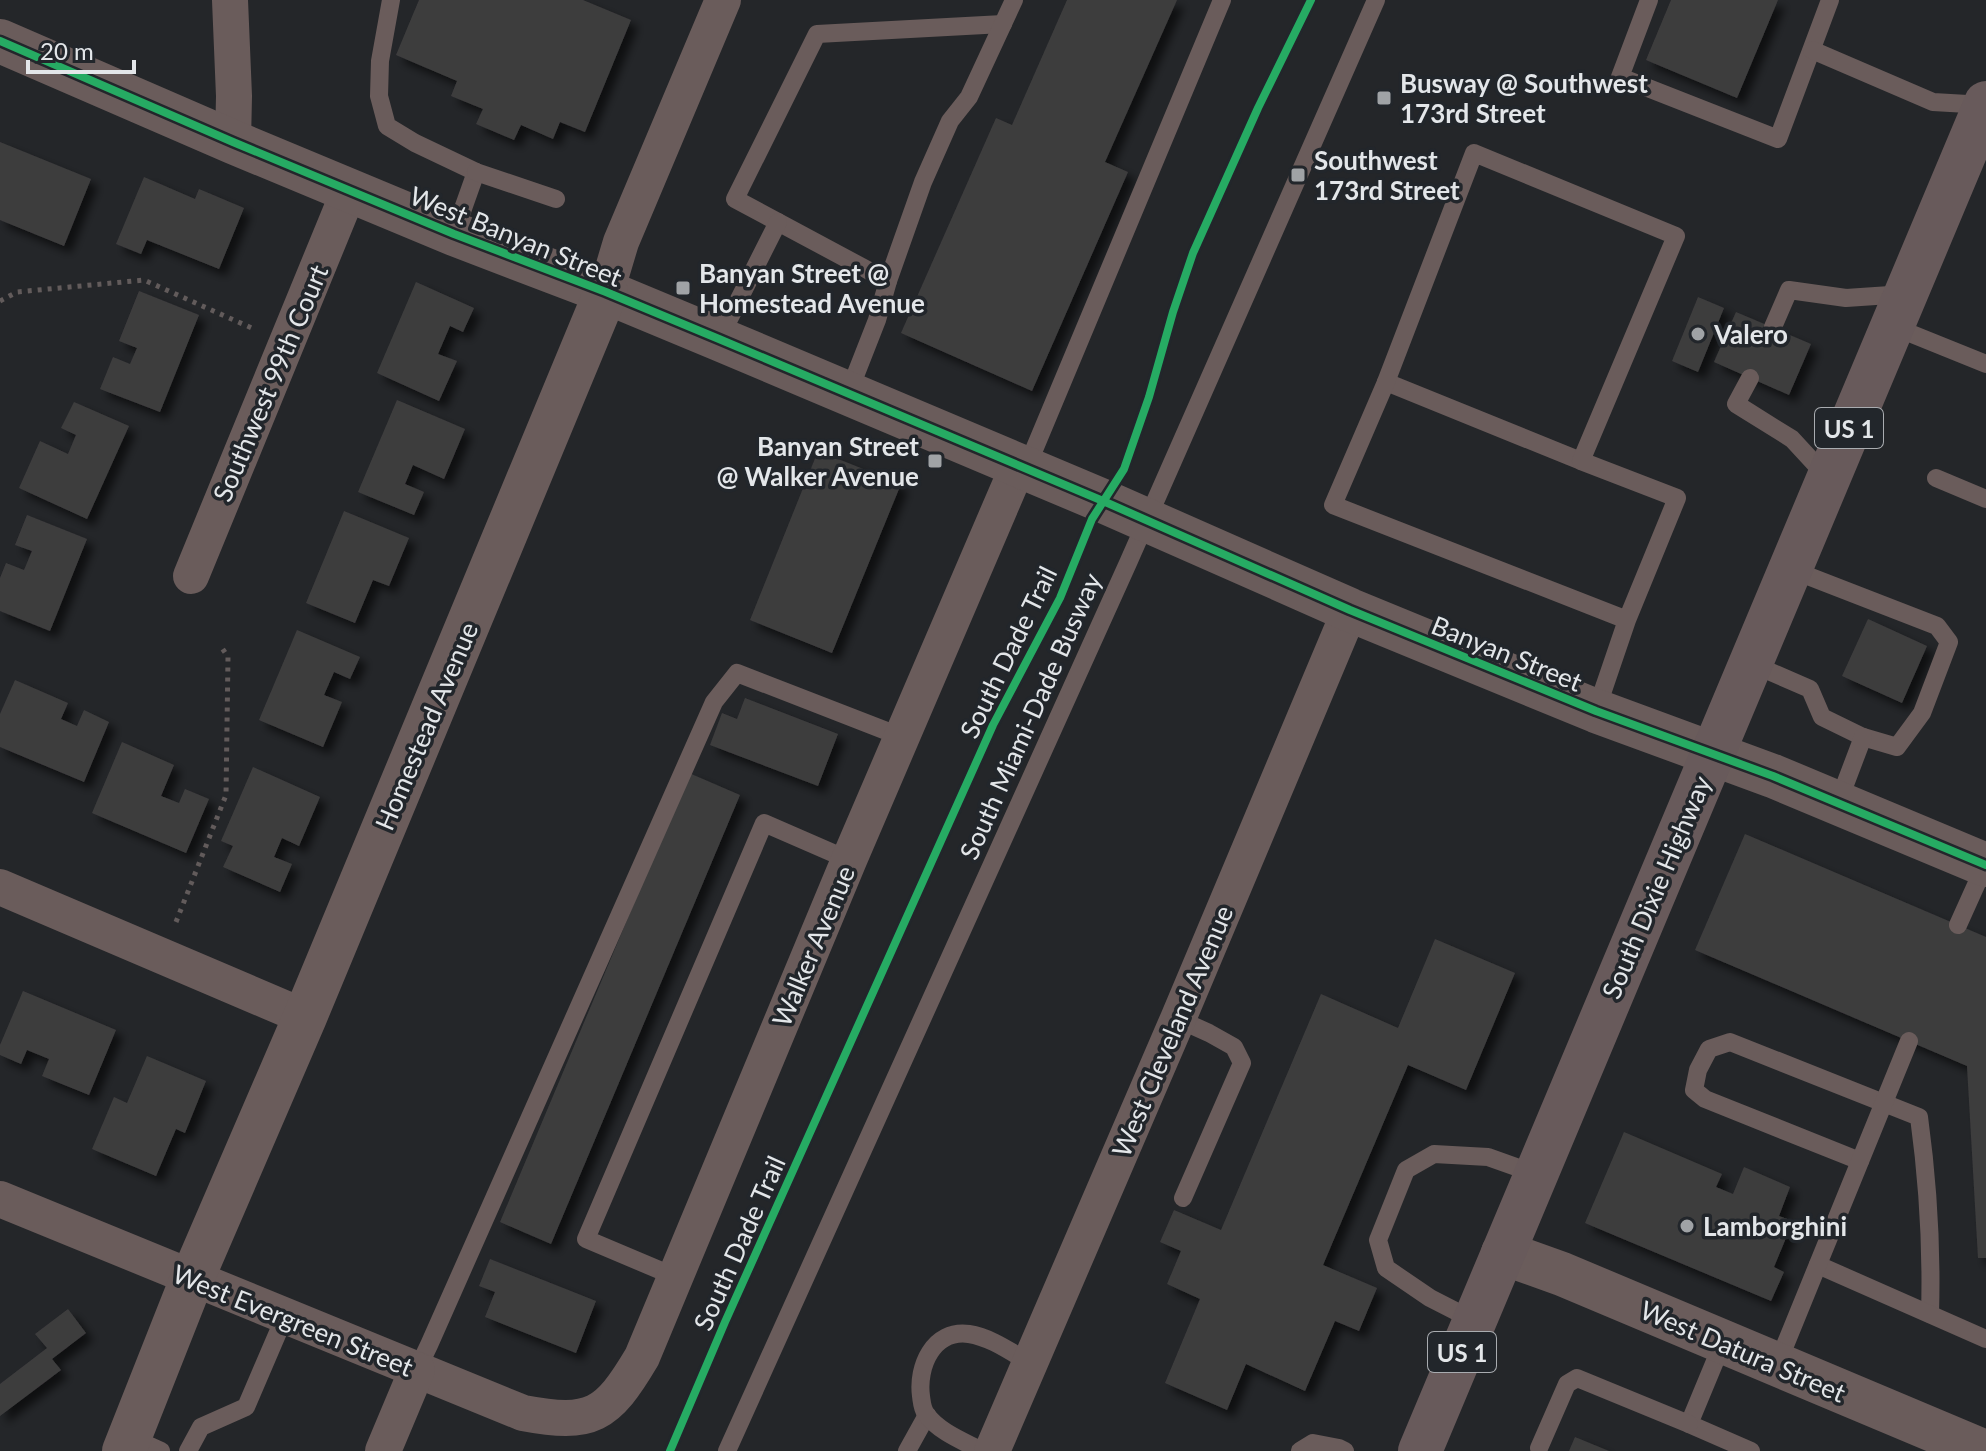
<svg xmlns="http://www.w3.org/2000/svg" width="1986" height="1451" font-family="Lato,sans-serif">
<style>
.building{fill:#3e3d3e;filter:url(#shadow)}
.lines{fill:none;stroke-linecap:round;stroke-linejoin:round}
.path{stroke:#625b5b;stroke-width:5;stroke-dasharray:4 6;stroke-linecap:butt}
.service{stroke:#6a5c5b;stroke-width:18}
.minor{stroke:#6a5c5b;stroke-width:36}
.tertiary{stroke:#6a5c5b;stroke-width:44}
.trunk{stroke:#685a5b;stroke-width:44}
.cycleway-casing{stroke:#22262b;stroke-width:13}
.cycleway{stroke:#26ab63;stroke-width:8}
.poi-dot{fill:#a0a3a6;stroke:#22262b;stroke-width:3}
.labels{text-anchor:middle;dominant-baseline:central;stroke-width:7;stroke-linejoin:round;paint-order:stroke}
.shield{fill:#22262b;stroke:#a9acb0;stroke-width:2}
.shield-label{font-size:24px;font-weight:bold;fill:#e3e6e9}
.poi-label{font-size:26px;font-weight:bold;fill:#e3e6e9;stroke:#22262b;text-anchor:start}
.street-label{font-size:26px;fill:#e3e6e9;stroke:#22262b}
</style>
<defs>
<filter id="shadow"><feDropShadow dx="7" dy="7" stdDeviation="4" flood-color="#0009"/></filter>
</defs>
<rect width="100%" height="100%" fill="#242629"/>
<g class="building">
<polygon points="419,0 583,0 631,20 585,132 560,122 553,139 521,125 514,140 476,124 483,109 451,96 457,81 396,55"/>
<polygon points="1067,0 1177,0 1105,162 1128,172 1032,391 901,333 996,118 1012,125"/>
<polygon points="1671,0 1778,0 1737,98 1646,60"/>
<polygon points="0,142 91,179 64,246 0,220"/>
<polygon points="144,177 195,199 199,189 244,208 219,269 147,240 141,254 116,244"/>
<polygon points="416,282 474,308 463,332 450,326 438,354 457,361 439,401 377,373"/>
<polygon points="139,291 199,315 160,412 100,389 113,357 130,364 137,348 119,341"/>
<polygon points="1698,297 1724,308 1698,372 1672,361"/>
<polygon points="1736,312 1811,344 1789,395 1714,362"/>
<polygon points="397,400 465,429 444,479 413,465 405,484 424,492 414,515 358,492"/>
<polygon points="74,402 129,426 87,519 19,488 40,441 68,454 76,435 61,428"/>
<polygon points="818,451 901,484 832,653 750,620"/>
<polygon points="344,511 409,538 389,586 373,580 355,623 306,603"/>
<polygon points="27,515 87,539 50,631 0,611 0,578 6,563 24,570 32,551 15,545"/>
<polygon points="1868,619 1927,646 1902,703 1842,676"/>
<polygon points="297,630 360,657 350,679 334,672 324,695 342,702 323,747 259,720"/>
<polygon points="15,680 68,703 61,719 77,726 84,710 109,722 84,782 0,747 0,714"/>
<polygon points="745,698 838,734 818,786 710,745 722,713 737,719"/>
<polygon points="122,742 174,765 161,796 179,803 185,789 209,799 186,853 92,813"/>
<polygon points="253,767 320,797 299,846 282,838 274,857 292,864 280,892 223,867 233,846 221,841"/>
<polygon points="689,773 740,795 551,1244 500,1222"/>
<polygon points="1745,834 1986,937 1986,1258 1978,1258 1967,1066 1695,950"/>
<polygon points="1435,939 1515,973 1466,1090 1408,1065 1323,1265 1377,1288 1359,1331 1335,1321 1305,1391 1246,1364 1227,1410 1165,1383 1200,1299 1167,1284 1181,1251 1160,1242 1174,1210 1221,1230 1321,994 1398,1028"/>
<polygon points="23,991 116,1030 89,1095 42,1076 49,1059 27,1050 21,1064 0,1055 0,1045"/>
<polygon points="147,1056 206,1081 185,1133 176,1129 156,1176 92,1149 114,1097 127,1103"/>
<polygon points="1624,1132 1722,1174 1716,1187 1733,1194 1744,1167 1790,1187 1779,1216 1793,1221 1774,1267 1784,1272 1771,1301 1585,1223"/>
<polygon points="490,1259 596,1301 576,1353 485,1317 495,1292 479,1286"/>
<polygon points="68,1309 86,1333 52,1359 61,1370 0,1416 0,1384 47,1348 35,1334"/>
<polygon points="1575,1437 1609,1451 1569,1451"/>
</g>
<g class="lines">
<g class="path">
<polyline points="0,301 17,292 144,280 254,329"/>
<polyline points="176,922 226,795 228,657 220,645"/>
</g>
<g class="service">
<polyline points="391,0 380,61 379,96 387,126 415,143 476,172 454,234"/>
<polyline points="1649,0 1620,77 1778,139 1830,0"/>
<polyline points="1812,50 1933,102 1985,105"/>
<polyline points="476,172 556,199"/>
<polyline points="888,281 735,199 817,34 1003,24"/>
<polyline points="1892,326 1986,364"/>
<polyline points="1773,327 1789,290 1846,298 1905,294"/>
<polyline points="719,339 778,222"/>
<polyline points="1750,378 1736,404 1792,439 1828,478"/>
<polyline points="1386,382 1581,461"/>
<polyline points="848,394 877,320 888,281 923,182 950,121 969,97 1014,0"/>
<polyline points="1026,469 1222,0"/>
<polyline points="1936,478 1986,499"/>
<polyline points="1750,663 1810,689 1822,717 1863,737 1897,747 1922,713 1949,642 1937,626 1790,569"/>
<polyline points="1596,711 1627,620 1333,505 1386,382 1474,153 1676,236 1581,461 1677,498 1627,620"/>
<polyline points="1838,803 1863,737"/>
<polyline points="1958,925 1985,865"/>
<polyline points="1178,1019 1209,1033 1234,1047 1242,1063 1183,1198"/>
<path d="M1860 1161 1705 1099 1694 1090 1698 1070 1709 1049 1730 1042 1919 1117C1928 1183 1932 1247 1930 1314"/>
<polyline points="1818,1265 1986,1339"/>
<polyline points="676,1277 586,1239 764,823 849,860"/>
<polyline points="1475,1321 1430,1298 1386,1268 1378,1240 1406,1170 1434,1154 1488,1157 1536,1174"/>
<polyline points="1723,1342 1689,1424 1751,1451"/>
<polyline points="1777,1365 1909,1041"/>
<polyline points="417,1370 429,1345 714,702 737,673 902,737"/>
<polyline points="130,1437 161,1451"/>
<polyline points="1539,1448 1567,1384 1577,1378 1689,1424"/>
<polyline points="188,1451 201,1427 246,1407 285,1316"/>
<polyline points="727,1451 1128,563 1376,0"/>
<polyline points="907,1451 927,1415"/>
<path d="M982 1451C963 1441 939 1432 926 1414 922 1408 922 1403 921 1396 917 1367 933 1329 969 1334 990 1337 1011 1352 1030 1363"/>
<polyline points="1300,1451 1313,1443 1339,1448 1345,1451"/>
</g>
<g class="minor">
<polyline points="230,0 234,96 233,142"/>
<polyline points="606,292 621,242 723,0"/>
<polyline points="191,576 349,191"/>
<polyline points="0,887 305,1017"/>
<path d="M0 1199 523 1413C592 1426 607 1416 642 1357L849 860 1018 466"/>
<polyline points="383,1451 417,1370"/>
<polyline points="992,1451 1178,1019 1350,610"/>
</g>
<g class="tertiary">
<polyline points="0,41 233,142 454,234 606,292 719,339 1103,501 1350,610 1596,711 1773,776 1986,865"/>
<polyline points="1503,1253 1562,1274 1983,1451"/>
<polyline points="124,1451 192,1279 305,1017 606,292"/>
</g>
<polyline class="trunk" points="1420,1451 1986,103"/>
<defs>
<g id="cycleway">
<polyline points="0,41 233,142 454,234 606,292 719,339 1103,501 1350,610 1596,711 1773,776 1986,865"/>
<polyline points="670,1451 725,1322 993,725 1060,598 1092,519 1124,469 1149,397 1173,312 1193,253 1258,108 1311,0"/>
</g>
</defs>
<use href="#cycleway" class="cycleway-casing"/>
<use href="#cycleway" class="cycleway"/>
</g>
<g class="poi-dot">
<rect x="1376" y="90" width="16" height="16" rx="4"/>
<rect x="1290" y="167" width="16" height="16" rx="4"/>
<rect x="675" y="280" width="16" height="16" rx="4"/>
<circle cx="1698" cy="334" r="8"/>
<rect x="927" y="453" width="16" height="16" rx="4"/>
<circle cx="1687" cy="1226" r="8"/>
</g>
<g class="labels">
<g class="shield">
<rect x="1815" y="408" width="68" height="40" rx="6"/>
<rect x="1428" y="1332" width="68" height="40" rx="6"/>
</g>
<g class="shield-label">
<text x="1849" y="428">US 1</text>
<text x="1462" y="1352">US 1</text>
</g>
<g class="poi-label">
<text x="1400" y="83">Busway @ Southwest<tspan x="1400" dy="30">173rd Street</tspan></text>
<text x="1314" y="160">Southwest<tspan x="1314" dy="30">173rd Street</tspan></text>
<text x="699" y="273">Banyan Street @<tspan x="699" dy="30">Homestead Avenue</tspan></text>
<text x="1714" y="334">Valero</text>
<text x="919" y="446" text-anchor="end">Banyan Street<tspan x="919" dy="30">@ Walker Avenue</tspan></text>
<text x="1703" y="1226">Lamborghini</text>
</g>
<g class="street-label">
<text transform="translate(516 236) rotate(22)">West Banyan Street</text>
<text transform="translate(270 383) rotate(-67)">Southwest 99th Court</text>
<text transform="translate(1008 652) rotate(-64)">South Dade Trail</text>
<text transform="translate(1507 653) rotate(22)">Banyan Street</text>
<text transform="translate(1030 716) rotate(-66)">South Miami-Dade Busway</text>
<text transform="translate(426 726) rotate(-67)">Homestead Avenue</text>
<text transform="translate(1656 887) rotate(-67)">South Dixie Highway</text>
<text transform="translate(813 946) rotate(-67)">Walker Avenue</text>
<text transform="translate(1172 1031) rotate(-67)">West Cleveland Avenue</text>
<text transform="translate(739 1243) rotate(-66)">South Dade Trail</text>
<text transform="translate(293 1320) rotate(22)">West Evergreen Street</text>
<text transform="translate(1743 1351) rotate(23)">West Datura Street</text>
</g>
</g>
<path d="M28 60v12h106v-12" fill="none" stroke="#e3e6e9" stroke-width="4"/>
<text x="40" y="60" font-size="24" fill="#e3e6e9" stroke="#22262b" stroke-width="6" paint-order="stroke">20 m</text>
</svg>
